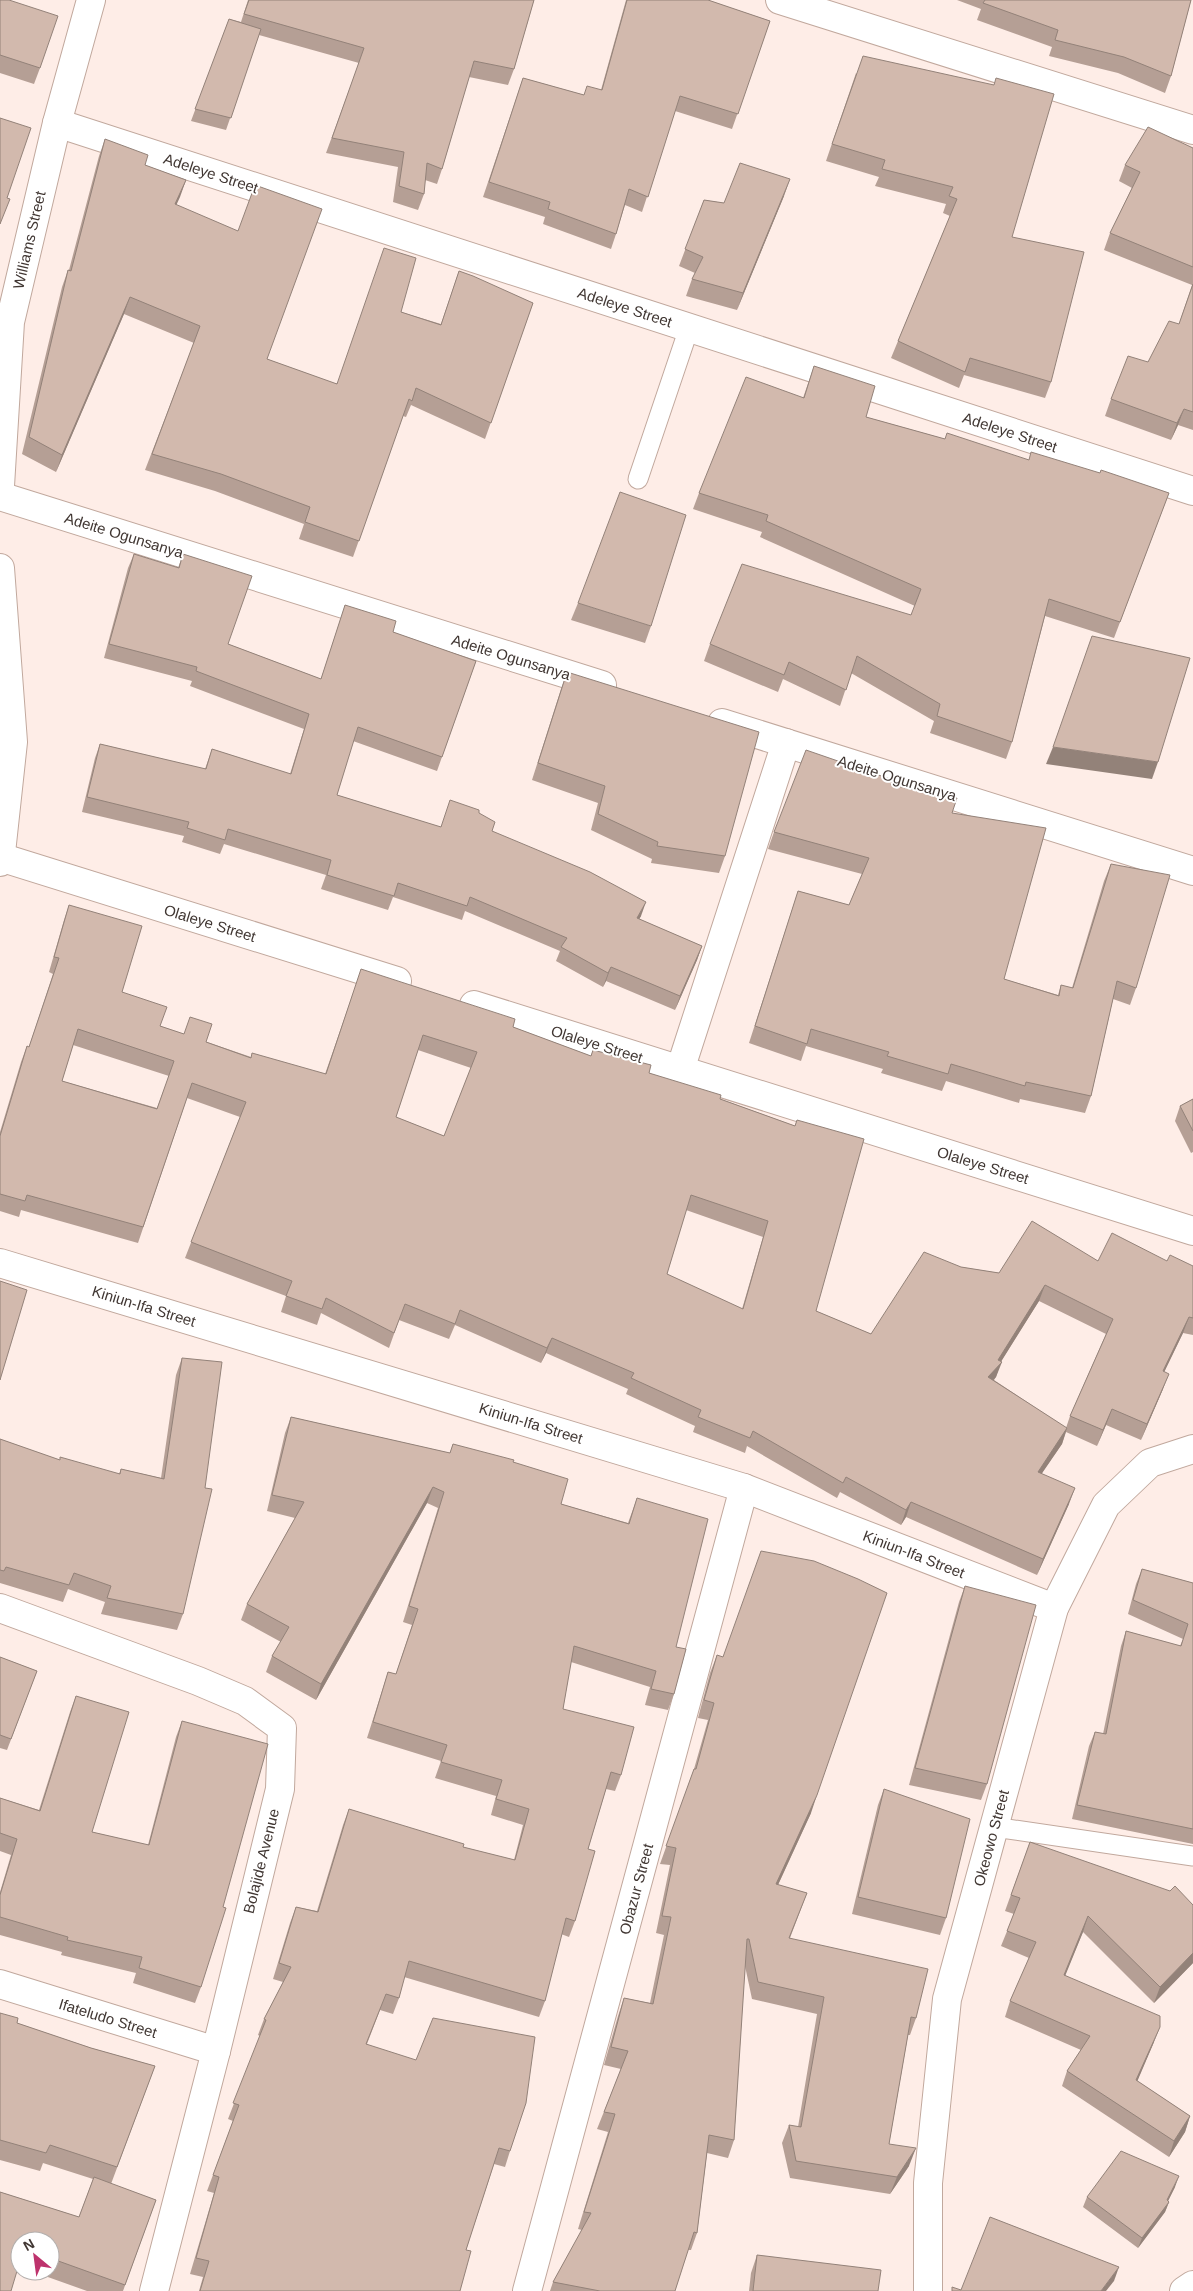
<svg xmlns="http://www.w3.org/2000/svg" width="1193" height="2291" font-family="Helvetica,sans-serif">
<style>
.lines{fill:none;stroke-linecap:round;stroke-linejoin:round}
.service-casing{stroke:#c1a89d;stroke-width:21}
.minor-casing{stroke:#c1a89d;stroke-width:30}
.service{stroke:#fff;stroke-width:19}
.minor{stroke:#fff;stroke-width:28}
.wall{fill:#b59f95;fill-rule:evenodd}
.shaded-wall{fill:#938279}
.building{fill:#d2b9ad;stroke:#938279;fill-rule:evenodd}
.labels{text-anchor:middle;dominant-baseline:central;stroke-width:4;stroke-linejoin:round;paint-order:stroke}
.street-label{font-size:15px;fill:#413733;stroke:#fff}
</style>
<rect width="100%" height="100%" fill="#feede7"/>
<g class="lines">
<defs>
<g id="service">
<polyline points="638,479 689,328"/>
<polyline points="994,1827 1193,1856"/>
</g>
<g id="minor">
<polyline points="780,0 1193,130"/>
<polyline points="57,123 1193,491"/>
<polyline points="0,486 10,322 57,123 91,0"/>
<polyline points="0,496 602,685"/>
<polyline points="0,568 13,742 0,862"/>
<polyline points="722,723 1193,871"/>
<polyline points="0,857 397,981"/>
<polyline points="474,1005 1193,1231"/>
<polyline points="680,1070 786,743"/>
<polyline points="0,1263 744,1488 1054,1608"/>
<polyline points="0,1608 198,1681 245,1701 282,1728 280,1789 216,2051 154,2291"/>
<polyline points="0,1984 216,2051"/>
<polyline points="527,2291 744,1488"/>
<polyline points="928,2291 928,2183 947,1999 1054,1608 1106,1505 1150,1463 1193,1449"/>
<polyline points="1184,2291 1193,2285"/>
</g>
</defs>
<use href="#service" class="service-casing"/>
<use href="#minor" class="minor-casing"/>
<use href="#service" class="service"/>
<use href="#minor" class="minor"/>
</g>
<g class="wall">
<polygon points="0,0 40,68 34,84 0,73"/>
<polygon points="248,0 534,0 514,69 508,85 469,77 442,169 437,184 425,180 424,194 418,210 393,202 398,167 326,153 359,63 259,35 226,130 191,121 229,19 241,22"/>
<polygon points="626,0 708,0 770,21 732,129 675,111 642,212 625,205 616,234 611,249 543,224 545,217 483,197 523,78 584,95 601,90"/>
<polygon points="957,0 1191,0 1171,76 1165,93 1118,73 1049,56 1052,47 977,20 981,9"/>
<polygon points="856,73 1012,237 1051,382 1045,398 964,375 959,388 891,358 898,341 950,216 943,213 946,204 875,186 879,177 826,161"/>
<polygon points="105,139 145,165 186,180 176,205 267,359 336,384 401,312 441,324 459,271 533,303 485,439 411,405 406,417 403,416 353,557 299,539 304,524 215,491 145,470 194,343 124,314 56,472 22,454 62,287 68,270 69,270 99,156"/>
<polygon points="1193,148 1193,430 1178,425 1171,440 1105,416 1111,399 1148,362 1179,324 1192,285 1104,250 1110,233 1132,188 1119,181 1125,165"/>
<polygon points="784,196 737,310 686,296 692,279 695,273 679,266 704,200 724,203"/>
<polygon points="814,366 866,417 945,439 1028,460 1100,473 1169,493 1114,638 1045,616 1012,742 1006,759 930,733 934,721 851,673 840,706 783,679 778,692 704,661 710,644 911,615 915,606 760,537 762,532 693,509 699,493 803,398"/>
<polygon points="134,554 178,568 183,554 228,644 321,679 345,605 393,632 476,661 437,771 353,741 337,795 440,827 479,813 492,831 641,916 639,919 702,946 697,960 675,1010 606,981 603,987 556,961 560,951 465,911 462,920 393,897 388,910 321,889 326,875 224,844 220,854 182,842 184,836 82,812 95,758 100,744 205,769 212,749 290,774 304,729 190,686 192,681 104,658 128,568"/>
<polygon points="578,603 651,626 645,643 571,620"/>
<polygon points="567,672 725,856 719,873 651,863 652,859 591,830 598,803 532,780 561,689"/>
<polygon points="892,785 952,813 1004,979 1058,995 1061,985 1072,988 1104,881 1111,864 1136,988 1130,1005 1113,999 1091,1096 1085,1113 1020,1099 1019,1103 946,1081 942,1091 881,1073 883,1069 806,1046 801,1061 749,1043 798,891 849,905 862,874 768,849 774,832"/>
<path d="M69 905 122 992 160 1026 251 1057 325 1074 356 985 513 1027 591 1056 593 1050 649 1073 795 1126 797 1120 816 1311 871 1334 961 1267 999 1273 1098 1261H1167L1193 1266V1335L1183 1333 1164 1372 1163 1389 1141 1440 1106 1425 1097 1446 1066 1432 1062 1444 1041 1474 1069 1504 1037 1575 906 1517 901 1525 840 1492 837 1498 747 1446 745 1453 693 1432 695 1426 626 1394 628 1389 546 1353 541 1363 455 1325 449 1339 399 1320 389 1348 321 1313 317 1325 281 1312 286 1296 185 1258 240 1117 187 1098 138 1243 21 1210 19 1217 0 1211V1132L21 1062 27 1046 29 1047 53 974 49 972 64 920ZM73 1045 169 1076 157 1108 62 1081ZM418 1050 471 1068 444 1136 396 1117ZM686 1210 763 1237 742 1309 667 1274ZM1039 1301 1106 1334 1070 1416 1066 1428 994 1380 996 1377 1001 1361Z"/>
<polygon points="1193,1099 1193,1152 1191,1153 1175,1121 1180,1106"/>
<polygon points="182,1358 183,1614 177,1630 101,1614 105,1602 68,1589 63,1602 0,1583 0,1439 59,1460 119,1474 121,1469 161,1478 176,1375"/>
<polygon points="291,1417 450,1453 453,1444 513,1462 561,1504 628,1523 637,1498 676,1647 674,1694 668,1710 645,1705 650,1687 571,1662 563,1709 621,1775 615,1791 606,1789 588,1849 575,1921 569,1937 561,1934 545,2001 539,2017 404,1977 399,1998 393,2014 380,2010 367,2044 510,2151 505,2167 494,2164 466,2250 460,2291 199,2291 203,2277 190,2274 214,2193 207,2191 233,2121 228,2119 260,2036 258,2035 264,2019 283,1982 273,1979 290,1923 296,1907 317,1911 343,1825 349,1809 463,1847 514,1860 523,1825 491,1815 496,1796 435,1778 441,1761 367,1738 388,1672 396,1674 412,1625 403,1622 438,1508 427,1503 316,1700 266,1672 272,1656 281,1642 241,1620 247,1604 295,1518 267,1511 285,1433"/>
<polygon points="1142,1569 1193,1583 1193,1844 1072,1819 1089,1746 1095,1732 1103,1734 1121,1646 1126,1631 1180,1646 1183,1639 1128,1614 1136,1584"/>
<polygon points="965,1586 987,1784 981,1800 909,1785 959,1602"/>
<polygon points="717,1655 811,1813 778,1885 807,1893 790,1938 916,2018 910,2035 908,2035 889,2144 909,2166 890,2194 790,2178 782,2143 789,2125 798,2127 817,2014 752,1999 745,1966 734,2140 728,2158 707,2153 697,2233 691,2250 688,2250 675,2291 550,2291 553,2282 582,2230 578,2229 608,2132 597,2129 621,2069 604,2065 618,2016 624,1998 650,2003 664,1935 656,1933 670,1865 660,1864 694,1769 708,1720 698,1718 710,1673"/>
<polygon points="0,1657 37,1671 7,1750 0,1748"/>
<polygon points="76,1696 92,1832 148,1845 176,1737 182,1721 201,1987 195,2003 133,1983 136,1973 61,1955 62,1952 0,1935 0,1892 11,1855 0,1851 0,1798 39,1810 70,1712"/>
<polygon points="884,1789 946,1918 940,1935 852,1914 878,1805"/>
<polygon points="1030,1842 1193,1905 1193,1963 1154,2003 1083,1932 1065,1975 1154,2042 1137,2081 1190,2116 1185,2132 1169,2157 1062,2086 1067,2071 1081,2050 1005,2017 1010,2001 1029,1958 1001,1946 1014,1914 1005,1911"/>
<polygon points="0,2013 17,2023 91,2048 155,2066 111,2184 156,2200 123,2291 87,2291 31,2271 50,2271 50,2241 20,2241 20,2267 18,2267 0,2192 79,2217 93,2179 43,2163 40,2171 0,2160"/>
<polygon points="1175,2187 1168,2201 1169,2202 1165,2212 1138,2248 1083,2207 1087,2197"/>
<polygon points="757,2255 878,2291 749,2291 751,2273"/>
</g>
<g class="shaded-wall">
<polygon points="790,179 784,196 737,310 743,293"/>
<polygon points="186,180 180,197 169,221 175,204"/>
<polygon points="130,297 124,314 56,472 62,455"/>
<polygon points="1184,409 1178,425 1171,440 1177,423"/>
<polygon points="1053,747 1158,762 1152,779 1046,764"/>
<polygon points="646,902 641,916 632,932 637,918"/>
<polygon points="702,946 697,960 675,1010 680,996"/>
<polygon points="611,967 606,981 603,987 608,973"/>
<polygon points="1045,1285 1039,1301 999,1365 1002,1362 996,1377 983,1392 988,1377 998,1360"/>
<polygon points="1189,1317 1183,1333 1157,1387 1163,1371"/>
<polygon points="552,1338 546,1353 541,1363 547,1348"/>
<polygon points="1169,1374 1163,1389 1141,1440 1147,1424"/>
<polygon points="1112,1409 1106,1425 1097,1446 1103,1430"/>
<polygon points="1067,1428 1062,1444 1032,1488 1038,1472"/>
<polygon points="433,1487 427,1503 316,1700 321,1684"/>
<polygon points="1075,1488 1069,1504 1037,1575 1043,1559"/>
<polygon points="911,1502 906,1517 901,1525 906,1510"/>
<polygon points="817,1795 811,1813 770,1902 776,1884"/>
<polygon points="1088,1916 1083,1932 1059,1991 1064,1975"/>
<polygon points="1193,1953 1193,1963 1154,2003 1160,1987"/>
<polygon points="1160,2027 1154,2042 1131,2096 1136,2080"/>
<polygon points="1190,2116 1185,2132 1169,2157 1174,2141"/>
<polygon points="916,2148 909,2166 890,2194 897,2177"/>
<polygon points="1179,2176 1175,2187 1164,2209 1169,2202 1165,2212 1138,2248 1142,2238 1167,2200"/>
<polygon points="1119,2267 1114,2281 1106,2291 1101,2291"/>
</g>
<g class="building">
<polygon points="0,0 9,0 58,16 40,68 0,55"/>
<polygon points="249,0 534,0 514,69 474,61 442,169 427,163 424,194 399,186 404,152 332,138 364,48 244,14"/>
<polygon points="627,0 708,0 770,21 738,114 680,96 648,197 629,189 616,234 548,209 550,202 489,182 523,78 584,95 587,86 602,90"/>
<polygon points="985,0 1191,0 1171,76 1124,57 1055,40 1058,30 983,3"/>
<polygon points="229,19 261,29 231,118 195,109"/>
<polygon points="863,56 994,85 996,78 1054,94 1012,237 1084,252 1051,382 970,358 965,372 898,341 957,199 949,196 953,187 882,169 885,160 832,144"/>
<polygon points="0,118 31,128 7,198 10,199 0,224"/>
<polygon points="1148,127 1193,148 1193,267 1110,233 1140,172 1125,165"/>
<polygon points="105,139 148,155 145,165 186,180 175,204 238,231 255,185 322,209 267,359 337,384 384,248 416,258 401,312 441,325 459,271 473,276 533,303 491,423 416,388 412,401 409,399 359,541 305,522 310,507 221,474 152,454 200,326 130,297 62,455 29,437 68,270 71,271"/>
<polygon points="740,163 790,179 743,293 692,279 703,257 685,249 704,200 724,203"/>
<polygon points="1193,284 1193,412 1184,409 1177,423 1111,399 1128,356 1148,362 1169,321 1179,324"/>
<polygon points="814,366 875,386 866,417 945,439 947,433 1029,460 1031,452 1100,473 1101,470 1169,493 1120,622 1049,599 1012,742 937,716 940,704 857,656 846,690 789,662 784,675 710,644 742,564 911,615 921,589 766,521 768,515 699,493 746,377 804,398"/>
<polygon points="620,492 686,515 651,626 578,603"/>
<polygon points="134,554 179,568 183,554 252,576 228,644 321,679 345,605 396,621 393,632 476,661 442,757 358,727 337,795 441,827 450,800 479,810 479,813 495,822 492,831 590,872 646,902 637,918 702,946 680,996 611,967 608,973 561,947 567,938 470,897 467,906 398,883 394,896 327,875 331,860 228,829 225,840 187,828 189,822 87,797 100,744 206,769 212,749 291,774 309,714 196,671 197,667 109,644"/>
<polygon points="1092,636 1190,658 1158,762 1053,747"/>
<polygon points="567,672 759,732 725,856 657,846 658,842 598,814 605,786 538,763"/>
<polygon points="806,750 893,780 891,785 957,798 952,813 1046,828 1004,979 1059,996 1061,985 1073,988 1111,864 1170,875 1136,988 1117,981 1091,1096 1026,1082 1025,1086 951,1064 948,1074 887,1056 889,1052 811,1029 807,1044 755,1026 798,891 849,905 869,858 774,832"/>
<path d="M69 905 142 926 122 992 167 1007 160 1026 184 1034 190 1017 212 1024 206 1042 251 1058 252 1053 326 1074 361 969 515 1019 513 1027 591 1056 593 1050 651 1065 649 1073 721 1095 720 1099 795 1126 797 1120 864 1139 816 1311 871 1334 924 1252 961 1267 999 1273 1032 1221 1098 1261 1112 1233 1167 1261 1170 1255 1193 1266V1318L1189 1317 1163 1371 1169 1374 1147 1424 1112 1409 1103 1430 1070 1416 1113 1319 1045 1285 998 1360 1002 1362 988 1377 1067 1428 1038 1472 1075 1488 1043 1559 911 1502 906 1510 846 1477 843 1483 753 1431 750 1438 698 1417 701 1410 631 1378 634 1373 552 1338 547 1348 460 1310 455 1324 405 1304 394 1333 326 1298 322 1309 286 1296 292 1281 191 1242 246 1102 192 1083 143 1227 27 1195 25 1201 0 1194V1136L27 1046 29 1047 59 958 54 957ZM78 1029 174 1061 157 1109 62 1081ZM423 1035 477 1052 444 1136 396 1117ZM691 1195 768 1221 743 1309 667 1274Z"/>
<polygon points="1193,1099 1193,1131 1180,1106"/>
<polygon points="0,1281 27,1290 0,1380"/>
<polygon points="182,1358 222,1362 205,1488 212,1489 183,1614 107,1598 111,1586 74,1573 69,1585 6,1567 4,1571 0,1570 0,1439 60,1460 60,1457 120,1474 121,1469 164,1479"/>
<polygon points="291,1417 450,1453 453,1444 514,1460 513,1462 568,1479 561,1504 629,1524 637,1498 708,1519 676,1647 686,1649 674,1694 651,1689 656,1671 574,1646 563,1709 634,1727 621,1775 611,1772 588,1849 595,1851 575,1921 566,1918 545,2001 409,1961 399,1998 386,1994 366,2044 416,2060 433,2018 535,2037 526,2103 510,2151 499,2148 466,2250 471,2251 460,2291 200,2291 209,2261 196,2258 219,2177 213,2175 239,2105 233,2103 266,2020 264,2019 291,1967 279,1963 296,1907 318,1912 349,1809 464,1844 463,1847 515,1860 529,1809 496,1799 502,1780 441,1762 447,1745 373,1722 388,1672 396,1674 418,1609 409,1606 444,1492 433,1487 321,1684 272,1656 289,1627 247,1604 304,1502 272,1495"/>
<polygon points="761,1551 814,1561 858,1579 887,1593 817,1795 776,1884 807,1893 789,1938 928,1969 916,2018 911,2017 889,2144 916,2148 897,2177 796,2161 789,2125 801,2127 824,1997 758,1982 749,1939 747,1939 734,2140 709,2135 697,2233 694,2232 675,2291 600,2291 553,2282 591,2213 584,2212 615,2114 604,2112 628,2051 611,2047 624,1998 653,2004 671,1917 662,1916 676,1848 666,1846 694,1769 696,1769 714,1703 704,1700 717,1655 723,1657"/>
<polygon points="1142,1569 1193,1583 1193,1829 1077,1805 1095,1732 1106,1734 1126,1631 1181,1646 1188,1624 1133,1600"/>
<polygon points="965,1586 1036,1605 987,1784 915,1768"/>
<polygon points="0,1657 37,1671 11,1739 0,1735"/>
<polygon points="76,1696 129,1712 92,1832 149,1845 182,1721 268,1744 223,1907 226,1908 201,1987 139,1968 142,1957 67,1940 68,1937 0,1917 0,1895 17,1839 0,1833 0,1798 40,1811"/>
<polygon points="884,1789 970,1819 946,1918 858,1897"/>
<polygon points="1030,1842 1170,1891 1175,1886 1193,1905 1193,1953 1160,1987 1088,1916 1064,1975 1160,2016 1160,2027 1136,2080 1190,2116 1174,2141 1067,2071 1090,2036 1010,2001 1036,1942 1007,1931 1020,1898 1011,1895"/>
<polygon points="0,2013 18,2018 17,2023 91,2048 155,2066 117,2167 50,2145 46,2153 0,2140"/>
<polygon points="1121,2151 1179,2176 1167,2200 1169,2202 1142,2238 1087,2197"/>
<polygon points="94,2177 156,2200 125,2285 50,2258 50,2241 20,2241 20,2261 11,2291 0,2291 0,2192 79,2217"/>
<polygon points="990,2217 1119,2267 1101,2291 952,2291 952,2287 961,2290"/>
<polygon points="757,2255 881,2270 878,2291 753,2291"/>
</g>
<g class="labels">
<g class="street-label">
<text transform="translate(211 173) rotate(18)">Adeleye Street</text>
<text transform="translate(29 240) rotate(-77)">Williams Street</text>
<text transform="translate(625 307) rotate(18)">Adeleye Street</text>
<text transform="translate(1010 432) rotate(18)">Adeleye Street</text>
<text transform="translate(124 535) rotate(17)">Adeite Ogunsanya</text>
<text transform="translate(511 657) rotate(17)">Adeite Ogunsanya</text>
<text transform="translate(897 778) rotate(17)">Adeite Ogunsanya</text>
<text transform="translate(210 923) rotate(17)">Olaleye Street</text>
<text transform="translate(597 1044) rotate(17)">Olaleye Street</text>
<text transform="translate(983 1165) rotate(17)">Olaleye Street</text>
<text transform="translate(144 1306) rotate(17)">Kiniun-Ifa Street</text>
<text transform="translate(531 1423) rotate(17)">Kiniun-Ifa Street</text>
<text transform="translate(914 1554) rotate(21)">Kiniun-Ifa Street</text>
<text transform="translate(991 1838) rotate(-75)">Okeowo Street</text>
<text transform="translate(261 1861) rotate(-76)">Bolajide Avenue</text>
<text transform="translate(636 1889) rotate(-75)">Obazur Street</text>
<text transform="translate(108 2018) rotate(17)">Ifateludo Street</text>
</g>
</g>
<g transform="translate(35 2256) rotate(331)"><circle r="24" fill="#ffffff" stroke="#b3afad"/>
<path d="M0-4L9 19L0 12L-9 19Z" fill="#be336d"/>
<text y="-8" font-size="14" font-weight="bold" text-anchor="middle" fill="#413733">N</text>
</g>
</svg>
